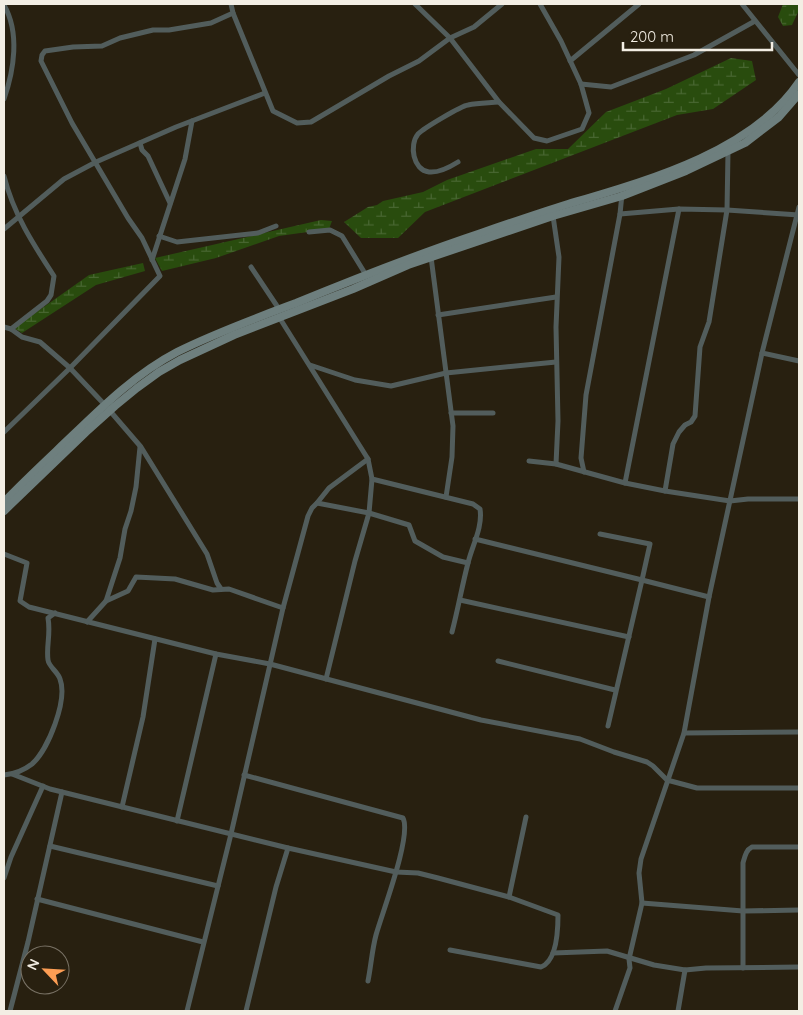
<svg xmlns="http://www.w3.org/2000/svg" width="803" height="1015" font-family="Quicksand,sans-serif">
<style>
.wetland{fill:url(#wetland-marsh)}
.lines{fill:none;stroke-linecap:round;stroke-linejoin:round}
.street{stroke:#525d5c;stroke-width:5}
.secondary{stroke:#6e7f7e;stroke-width:8}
</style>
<defs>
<pattern id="wetland-marsh" width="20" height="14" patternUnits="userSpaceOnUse" patternTransform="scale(1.25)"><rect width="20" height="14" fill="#294c0e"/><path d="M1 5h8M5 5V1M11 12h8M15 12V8" fill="none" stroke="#486631"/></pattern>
</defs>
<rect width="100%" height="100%" fill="#282010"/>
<g class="wetland">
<polygon points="783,4 799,4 799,10 792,25 783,26 778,17"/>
<polygon points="731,58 752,61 756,80 713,109 677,115 425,212 398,238 361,238 344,222 368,207 377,205 383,201 423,192 447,180 536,149 568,149 606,112 666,89"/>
<polygon points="321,220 332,221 329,229 279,236 216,258 162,271 155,258"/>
<polygon points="143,263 145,271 96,285 22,333 14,328 89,275"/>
</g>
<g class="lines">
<g class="street">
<polyline points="415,4 450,38 499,102 534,138 547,141 582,129 589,113 581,84 561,41 540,4"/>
<polyline points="742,4 799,75"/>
<path d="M4 5C20 33 14 70 4 99"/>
<polyline points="233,13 273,111 297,123 311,122 389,76 419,61 450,38 474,27 502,4"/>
<polyline points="570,61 639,4"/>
<polyline points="581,84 611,87 694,55 755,21"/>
<polyline points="140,143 142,150 148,156 170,203"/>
<path d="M458 162C450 167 438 173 429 172 413 170 409 145 418 134 424 128 461 106 468 105 478 103 489 103 499 102"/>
<path d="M4 176C13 213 33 244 54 276L51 295 47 301 11 329"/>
<polyline points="620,214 679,209 727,210 799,215"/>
<polyline points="553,216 559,257 556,327 558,421 556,464"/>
<polyline points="4,229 64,179 96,162 176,127 265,93"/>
<polyline points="309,232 330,230 342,236 366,275"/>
<polyline points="159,236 177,242 258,233 276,226"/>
<polyline points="431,257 453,426 452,457 446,497"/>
<polyline points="152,260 185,159 192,121"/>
<polyline points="251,267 279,309"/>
<polyline points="438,315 556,297"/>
<polyline points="4,327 11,329 22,337 40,342 70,368 104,404 141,447 207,554 217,583 221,589"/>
<polyline points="762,353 799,361"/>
<polyline points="310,365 355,380 391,386 446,373 556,362"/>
<polyline points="451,413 493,413"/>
<polyline points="4,432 70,368 160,276 142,238 128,218 72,123 41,61 42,55 45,51 73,47 102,46 120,38 153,30 169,30 211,23 233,13 231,4"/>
<polyline points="529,461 556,464 625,483 665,491 730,501 748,499 799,499"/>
<polyline points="584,472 581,458 586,395 620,214 622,194"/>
<path d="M372 479 473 504 480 509C483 527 472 546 468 563 462 586 458 609 452 632"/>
<polyline points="625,483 679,209"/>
<polyline points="665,491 673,444 679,432 685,425 691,422 695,416 700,347 709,322 727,210 728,152"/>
<polyline points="317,503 329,488 368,459"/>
<polyline points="475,539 642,580 650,544 600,534"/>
<polyline points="4,554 27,563 20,601 29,607 216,654 270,664 481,720 580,739 614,752 647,762 653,766 667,780 697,788 799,788"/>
<polyline points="460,600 629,637"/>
<polyline points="106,601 128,591 136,577 175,579 213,590 229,589 283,608"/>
<polyline points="87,622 106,601 120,558 125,529 131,511 136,487 140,447"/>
<polyline points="498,661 615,690"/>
<polyline points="326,679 355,561 369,513 409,525 415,541 443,557 468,563"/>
<polyline points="608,726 642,580 709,597"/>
<polyline points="684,733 799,732"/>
<path d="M12 774 50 789 288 848 396 872 418 873 438 878 509 897 558 915C558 931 557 961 541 967L450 950"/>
<path d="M4 775C15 774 23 771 32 764 48 750 68 700 60 679 58 672 49 667 48 660 46 646 51 634 48 618L55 613"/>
<path d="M244 775 403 818C412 836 382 913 376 935 372 950 371 966 368 981"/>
<polyline points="122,807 143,717 155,639"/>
<polyline points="177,821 216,654"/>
<polyline points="50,846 218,886"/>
<polyline points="4,878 11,857 43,786"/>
<polyline points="509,897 526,817"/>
<polyline points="37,899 203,942"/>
<polyline points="642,903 743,911 799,910"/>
<polyline points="553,953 607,951 654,965 685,970 706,968 799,967"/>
<path d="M743 968V863C745 856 746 850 752 847H799"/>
<polyline points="10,1011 28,942 62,792"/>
<polyline points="187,1011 231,834 283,608 308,516 312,508 317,503 369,513 372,479 368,459 279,317"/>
<polyline points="246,1011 276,887 288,848"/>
<polyline points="615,1011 630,968 629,959 642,903 639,873 641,859 684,733 709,597 762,353 799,207"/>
<polyline points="678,1011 685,970"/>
</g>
<g class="secondary">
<path d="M4 502C26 479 50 457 73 435 105 404 137 373 177 352 215 333 256 318 296 303 357 278 418 254 481 233 510 223 539 213 568 204 646 181 752 152 799 82"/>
<polyline points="4,511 86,432 115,406 137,388 159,372 180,360 234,335 353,289 408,265 553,216 622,196 686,171 745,143 779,117 799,94"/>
</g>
</g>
<rect width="803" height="1015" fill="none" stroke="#f3eee4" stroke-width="10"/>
<g transform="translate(45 970) rotate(295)"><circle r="24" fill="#282010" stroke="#797265"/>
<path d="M0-4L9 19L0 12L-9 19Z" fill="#fc9d54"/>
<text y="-8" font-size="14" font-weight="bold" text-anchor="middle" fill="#f3eee4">N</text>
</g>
<path d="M623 42v8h149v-8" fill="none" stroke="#f3eee4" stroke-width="2.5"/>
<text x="630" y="42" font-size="15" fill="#f3eee4" stroke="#282010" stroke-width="4" paint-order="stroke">200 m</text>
</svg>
